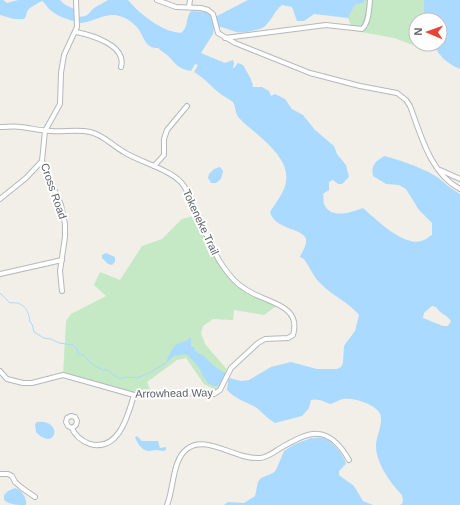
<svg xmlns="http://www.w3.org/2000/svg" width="460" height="505" font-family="Helvetica,sans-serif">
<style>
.green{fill:#c5e8c5}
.water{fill:#aadaff;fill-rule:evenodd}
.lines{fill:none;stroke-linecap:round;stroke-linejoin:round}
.stream{stroke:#aadaff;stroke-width:1}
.minor-casing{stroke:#b5b8bc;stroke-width:6}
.minor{stroke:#fff;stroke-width:4}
.labels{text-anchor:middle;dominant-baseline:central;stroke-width:4;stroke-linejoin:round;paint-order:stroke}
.street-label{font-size:11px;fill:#5f6368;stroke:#fff}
</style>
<rect width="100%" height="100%" fill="#f1efe8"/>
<g class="green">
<polygon points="365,0 424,0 424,20 416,20 416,44 413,45 394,38 356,31 351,25 348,18 355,5 363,3"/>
<polygon points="198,215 223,266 247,290 279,304 264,315 234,310 233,320 213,319 203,326 201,333 205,344 229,372 219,392 204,384 186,358 177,360 147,382 152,395 134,395 63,375 66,321 71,314 106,296 94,285 100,272 120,280 142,246 162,239 182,219"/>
</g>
<g class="water">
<path d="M0 0H3L7 3 18 0H60L64 4 74 9V21C65 19 55 15 48 8 46 5 45 3 42 1 38 3 31 7 28 10 26 13 27 16 24 19H14L0 15Z"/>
<path d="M108 0H128C140 14 162 32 181 33 189 27 185 18 191 11L208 12 213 18 248 0H365L363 3 355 5 348 18 314 14 304 21H297L292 7 282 5C274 11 271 22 264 27 257 31 243 33 236 32 229 30 221 25 214 28L213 34 201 53 225 63 233 60 234 63 233 68H234L238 63 243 65C247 73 252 78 253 87H262L269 91 271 96 275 94 285 99 292 109 303 115 315 130 334 146 337 154 346 165 349 177 342 184H338L333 180 329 182V190L323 194C324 197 323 202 324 204 331 220 352 212 363 208 376 219 405 249 424 240 427 239 429 236 432 235V223L419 210 406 189 399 185 386 184 373 176C371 165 375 162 384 156 397 159 426 169 437 177 445 183 451 189 460 194V505H399L402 504 403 500 402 495C391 484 377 464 376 448 375 438 382 428 381 417 380 405 353 397 343 399 339 400 335 402 331 404 324 402 319 398 311 400L309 408 302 416 275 423C268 419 263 413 257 408 247 402 235 399 227 390L228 381 224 380 221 385C208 390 204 377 199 368 195 363 191 358 186 354L174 356 166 363C168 357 172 346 179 343 184 341 187 342 191 337V346L195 348V351L204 356 214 366 226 374 225 377 241 381 249 380 271 367 291 362 317 369H337L341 367 343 363 344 346 355 331 359 315C348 301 332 296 320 283 315 279 309 266 304 259L300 257C302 252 307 245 306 239 303 228 275 230 270 212 276 202 284 193 286 182 291 156 255 134 240 119 235 115 236 107 233 102 230 100 225 97 222 95 212 88 205 78 194 72L198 65 195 64 191 71C179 69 178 66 170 58 167 54 162 52 158 48 146 49 144 37 139 30 136 25 131 22 127 19 108 8 96 23 78 23V17C89 16 87 15 94 8 98 5 104 3 108 0ZM432 306 436 307C440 314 446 314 451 321L448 326H443L423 318 424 313Z"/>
<path d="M424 0H460V69C448 64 438 56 434 44H440V20H424Z"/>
<polygon points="220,167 223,171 221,179 216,183 211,183 208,178 209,174 214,169"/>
<polygon points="106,253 115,257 115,262 112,265 108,264 102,258 102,255"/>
<path d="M37 422C64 419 56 453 36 432L35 424Z"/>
<path d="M137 436 142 441H158L160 448 166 447V450C161 452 161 450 156 450 154 450 152 451 149 451 142 451 137 443 135 437Z"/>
<path d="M311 438C314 438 320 437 324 438 332 441 345 456 346 464L339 471V475L354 486 363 501 373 505H224L228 502 244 503 255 496 258 482 261 478 273 473 276 470 284 451 295 444Z"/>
<path d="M15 488C22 490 27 498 26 505 18 505 10 505 4 500V495L8 491Z"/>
</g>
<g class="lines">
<path class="stream" d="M0 293 10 303C23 301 29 310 30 322L32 324 34 332 44 338 51 339 59 343 73 345 77 349 78 354 84 355C88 361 99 371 107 370 111 374 116 376 120 379 127 375 133 379 140 377 149 374 157 368 166 363"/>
<defs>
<g id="minor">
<path d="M157 0 176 7 201 8 208 10 213 14 218 33 235 43 310 73 360 86 397 93 406 100 410 106C421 135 430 173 460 189"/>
<polyline points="189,7 190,0"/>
<path d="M76 32C91 35 127 45 121 67"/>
<path d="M225 38 326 25 362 29C369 23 369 9 370 0"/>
<path d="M0 127C7 127 14 126 21 127 31 128 41 131 51 131 64 132 78 129 90 132 102 134 113 146 124 152 139 162 174 170 184 186 202 217 209 255 235 281 243 289 253 294 263 298 280 305 300 311 293 335L288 338 265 339 258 343 231 368 220 390 214 394 198 393 134 395 63 375 32 383H23L7 379 0 371"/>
<polyline points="154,166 164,155 164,139 167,130 187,106"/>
<polyline points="440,170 460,179"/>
<polyline points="0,199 26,178 42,161"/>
<polyline points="0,274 62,260"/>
<polyline points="62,291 60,271 65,237 65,224 61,205 42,161 45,131 60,104 61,73 64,55 77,27 76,0"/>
<path d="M72 428 76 425 77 421 75 417 71 416 67 418 66 422 68 426 72 428C75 436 82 441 90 444 119 452 128 415 134 395"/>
<polyline points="0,474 8,474 12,476 15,482 22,488 35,497"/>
<path d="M167 505C174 489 172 460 187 449 207 434 235 460 260 458 266 458 273 453 279 449 309 431 328 423 349 460"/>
</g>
</defs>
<use href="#minor" class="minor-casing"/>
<use href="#minor" class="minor"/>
</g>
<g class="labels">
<g class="street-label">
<text transform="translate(54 191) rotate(71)">Cross Road</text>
<text transform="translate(201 222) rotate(65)">Tokeneke Trail</text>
<text transform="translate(174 393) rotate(-1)">Arrowhead Way</text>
</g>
</g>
<g transform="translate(428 32) rotate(272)"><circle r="19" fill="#ffffff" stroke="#bfc1c3"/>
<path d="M0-3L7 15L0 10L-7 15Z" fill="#ea4335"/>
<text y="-6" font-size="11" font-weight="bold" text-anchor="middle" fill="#5f6368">N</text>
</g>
</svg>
